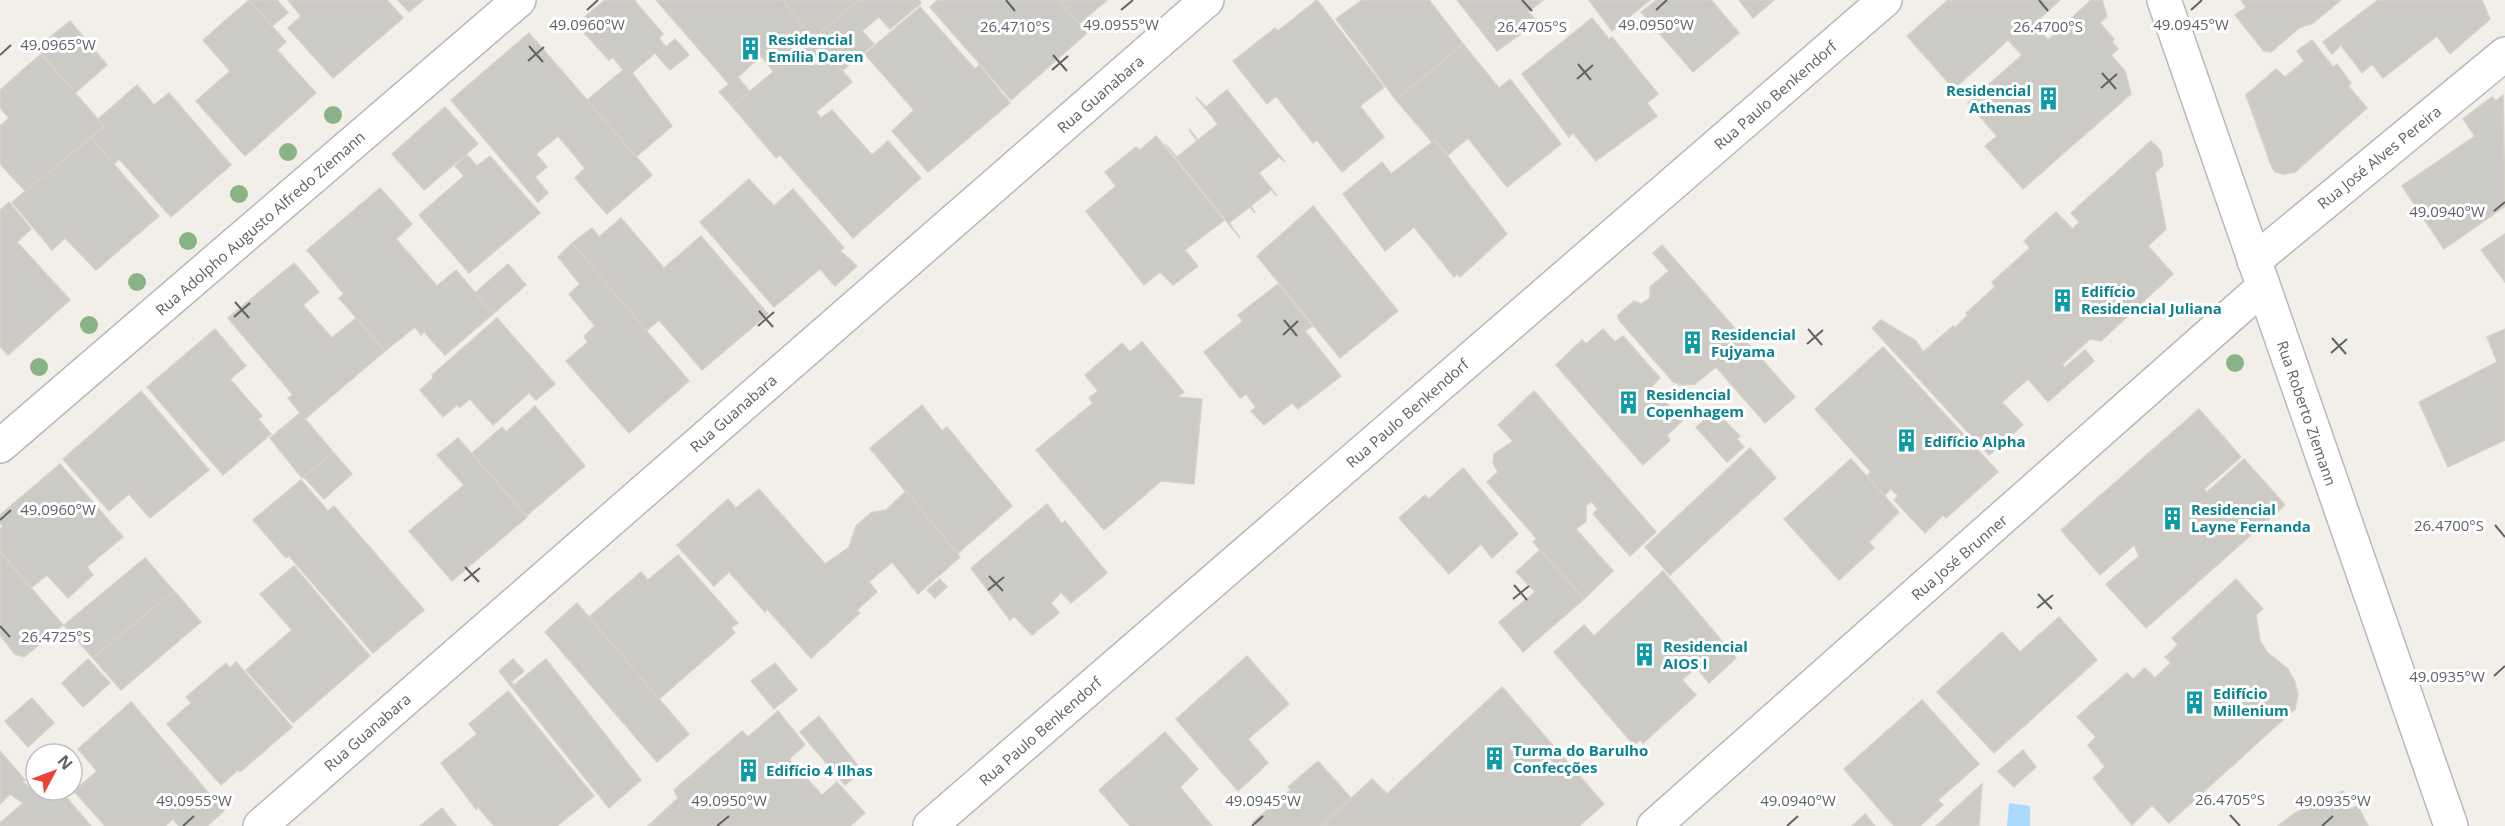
<svg xmlns="http://www.w3.org/2000/svg" width="2505" height="826" font-family="'Open Sans',sans-serif">
<style>
.water{fill:#aadaff}
.building{fill:#cccac5;stroke:#d6d1c6;stroke-width:1.5}
.lines{fill:none;stroke-linecap:round;stroke-linejoin:round}
.minor-casing{stroke:#b5b8bc;stroke-width:36}
.secondary-casing{stroke:#b6babf;stroke-width:36}
.minor{stroke:#fff;stroke-width:33}
.secondary{stroke:#fff;stroke-width:33}
.tree{fill:#89b387}
.ticks{fill:none;stroke:#5f6368;stroke-width:2}
.labels{text-anchor:middle;dominant-baseline:central;stroke-width:6;stroke-linejoin:round;paint-order:stroke}
.culture-label{font-size:15px;font-weight:bold;fill:#0d838f;stroke:#fff;text-anchor:start}
.street-label{font-size:15px;fill:#5f6368;stroke:#fff}
.ticks-label{font-size:15px;text-anchor:middle;fill:#5f6368;stroke:#fff;stroke-width:6;stroke-linejoin:round;paint-order:stroke}
</style>
<rect width="100%" height="100%" fill="#f1efe8"/>
<polygon class="water" points="2009,803 2030,806 2030,826 2007,826"/>
<g class="building">
<polygon points="249,0 286,42 277,50 316,93 245,156 196,101 230,71 203,40"/>
<polygon points="249,0 277,0 288,13 272,26"/>
<polygon points="288,0 387,0 403,18 333,78 288,28 301,16"/>
<polygon points="398,0 423,0 409,12"/>
<polygon points="605,0 634,0 663,34 659,38 666,47 675,39 689,55 670,70 655,53 632,73 672,126 636,157 587,100 623,70 613,57 609,60 576,24"/>
<polygon points="656,0 782,0 814,38 774,72 761,56 738,77 750,92 732,106 719,92 729,84"/>
<polygon points="782,0 859,0 814,38"/>
<polygon points="859,0 919,0 921,3 890,29 879,17 862,31 874,44 842,71 814,38"/>
<polygon points="938,0 1059,0 1087,33 1011,100 930,7"/>
<polygon points="1059,0 1107,0 1079,24"/>
<polygon points="1317,0 1384,87 1360,106 1384,137 1342,172 1317,140 1313,143 1276,96 1267,104 1233,61 1275,28 1278,31"/>
<polygon points="1362,0 1429,0 1463,44 1396,100 1336,19"/>
<polygon points="1457,0 1543,0 1528,12 1537,22 1497,51"/>
<polygon points="1589,0 1650,0 1612,31"/>
<polygon points="1657,0 1711,0 1739,33 1693,72 1641,12"/>
<polygon points="1739,0 1774,0 1753,18"/>
<polygon points="1948,0 2060,0 2034,24 2048,40 2091,0 2102,0 2107,16 2100,23 2114,39 2112,42 2118,49 2111,55 2125,71 2131,94 2023,189 1985,146 1997,136 1968,103 2022,55 2008,40 1954,89 1907,36"/>
<polygon points="2241,0 2341,0 2313,23 2299,28 2271,52 2264,51 2235,15 2246,7"/>
<polygon points="2378,0 2482,0 2490,19 2450,54 2437,36 2383,78 2372,64 2362,73 2341,45 2332,54 2323,42"/>
<polygon points="920,7 975,69 979,65 1010,103 928,172 892,131 914,110 865,54"/>
<polygon points="1592,18 1609,39 1612,37 1658,94 1647,103 1657,116 1596,161 1573,133 1569,137 1522,74"/>
<polygon points="70,21 107,65 75,93 37,48"/>
<polygon points="529,33 652,175 607,214 575,178 585,168 558,136 536,154 547,167 535,177 548,193 538,202 451,100"/>
<polygon points="814,38 852,82 816,112 821,118 832,110 872,155 888,141 921,178 853,238 780,155 776,158 732,106"/>
<polygon points="2312,40 2333,67 2337,64 2351,83 2348,86 2367,108 2295,172 2284,174 2275,172 2271,165 2246,95 2276,69 2285,77 2304,61 2297,51"/>
<polygon points="1463,44 1499,88 1510,79 1561,144 1507,187 1468,138 1448,155 1435,139 1432,142 1396,100"/>
<polygon points="41,54 104,126 26,192 0,164 0,126 9,118 0,108 0,90"/>
<polygon points="137,85 154,105 169,93 231,165 171,217 119,159 114,164 91,138 104,126 98,119"/>
<polygon points="1227,90 1285,162 1279,157 1259,173 1277,196 1271,190 1251,206 1255,213 1250,207 1229,223 1240,238 1165,144 1177,157 1197,141 1189,129 1198,140 1218,124 1196,97 1206,107"/>
<polygon points="2503,95 2505,206 2444,249 2402,186 2475,136 2463,119 2492,97 2496,101"/>
<polygon points="445,107 478,144 424,190 392,154"/>
<polygon points="1156,136 1224,220 1185,250 1198,266 1173,285 1160,272 1144,285 1086,211 1116,186 1105,172 1136,147 1140,150"/>
<polygon points="91,138 159,216 96,270 65,238 52,250 12,202"/>
<polygon points="1435,140 1507,234 1460,277 1457,274 1454,277 1414,227 1385,251 1343,194 1382,162 1391,174"/>
<polygon points="2151,141 2161,151 2163,165 2155,173 2166,229 2148,246 2173,274 2101,341 2090,339 2062,365 2065,367 2085,350 2094,361 2048,402 2028,379 2002,402 2023,425 1989,455 1872,328 1881,320 1916,341 1923,352 1953,326 1955,328 1968,315 1966,313 1995,287 1992,282 2030,248 2024,241 2056,212 2073,229 2079,222 2071,213"/>
<polygon points="467,155 477,166 490,156 540,213 469,273 419,215 464,176 455,166"/>
<polygon points="749,179 774,206 793,189 844,248 840,251 857,266 835,286 820,269 774,307 700,222"/>
<polygon points="380,188 412,224 396,239 437,286 456,270 493,314 445,355 424,332 421,335 415,327 385,351 339,298 344,294 307,250"/>
<polygon points="9,202 31,229 17,242 70,300 8,355 0,346 0,210"/>
<polygon points="1313,206 1398,311 1340,358 1257,256"/>
<polygon points="621,218 664,268 701,236 768,314 702,370 659,320 646,331 572,243 592,228 599,237"/>
<polygon points="2505,234 2505,282 2481,250"/>
<polygon points="572,243 689,381 629,433 566,361 588,342 584,336 595,326 569,294 580,284 558,257"/>
<polygon points="1662,245 1795,397 1765,423 1716,367 1695,384 1680,385 1673,382 1618,319 1618,315 1634,301 1641,304 1650,298 1650,287 1669,271 1653,253"/>
<polygon points="294,263 319,292 303,305 332,338 356,318 385,351 305,419 288,398 293,395 228,318"/>
<polygon points="508,264 526,285 493,314 475,293"/>
<polygon points="1278,284 1312,326 1305,331 1341,376 1298,409 1292,403 1264,425 1251,411 1256,407 1246,394 1240,398 1204,352 1243,321 1238,315"/>
<polygon points="497,318 555,384 536,400 529,393 493,425 470,399 460,407 457,405 443,417 420,390 433,378 432,375"/>
<polygon points="215,329 246,366 230,379 262,416 258,419 271,434 223,475 147,387"/>
<polygon points="1603,329 1615,342 1623,336 1660,378 1652,386 1682,421 1667,435 1670,440 1643,465 1556,365 1582,340 1586,344"/>
<polygon points="2505,329 2505,440 2448,467 2419,402 2497,362 2487,337"/>
<polygon points="1142,342 1184,392 1177,397 1202,399 1194,484 1161,481 1104,530 1036,450 1093,403 1089,398 1098,391 1085,375 1122,343 1130,352"/>
<polygon points="1883,347 1998,472 1946,518 1943,515 1925,533 1894,500 1898,496 1891,489 1884,496 1867,476 1871,472 1815,409"/>
<polygon points="141,391 209,470 150,518 129,494 109,511 63,459"/>
<polygon points="1534,391 1656,532 1630,556 1593,514 1598,509 1591,501 1586,506 1586,521 1576,529 1613,571 1584,599 1533,542 1537,539 1487,482 1498,472 1493,463 1494,454 1513,441 1498,425"/>
<polygon points="922,405 942,431 947,427 1012,506 957,554 870,448"/>
<polygon points="535,406 585,466 526,516 472,453 502,427 506,432"/>
<polygon points="2199,409 2241,457 2204,489 2207,492 2244,459 2285,505 2146,628 2106,584 2139,556 2134,545 2100,575 2061,530"/>
<polygon points="1715,411 1740,436 1737,439 1744,447 1727,462 1696,427"/>
<polygon points="300,413 333,452 302,478 270,438"/>
<polygon points="458,438 527,517 452,581 409,531 464,485 437,455"/>
<polygon points="1750,448 1776,478 1670,575 1645,547"/>
<polygon points="333,452 352,474 324,499 304,477"/>
<polygon points="1851,459 1899,512 1869,542 1874,548 1839,580 1784,519"/>
<polygon points="60,464 123,537 87,567 93,575 68,598 47,575 31,588 0,552 0,529 3,526 0,523 0,515"/>
<polygon points="1463,468 1518,534 1492,558 1481,544 1449,574 1399,518 1425,495 1429,499"/>
<polygon points="301,480 328,511 334,506 424,610 373,653 289,556 286,558 253,520"/>
<polygon points="759,489 825,564 849,547 856,526 871,513 886,510 906,491 960,557 918,594 892,562 869,582 877,592 857,610 860,613 811,658 767,609 765,612 729,572 714,586 677,545 728,499 736,508"/>
<polygon points="1047,504 1062,524 1065,521 1107,573 1071,603 1061,592 1051,603 1059,613 1032,635 1014,616 1010,620 971,568"/>
<polygon points="1540,550 1584,599 1523,652 1499,622 1535,592 1516,572"/>
<polygon points="0,552 63,625 24,657 15,654 0,635"/>
<polygon points="678,555 738,623 731,628 735,633 659,699 589,617 641,572 648,580"/>
<polygon points="145,558 174,591 93,658 64,625"/>
<polygon points="294,566 370,656 293,723 246,670 292,630 260,594"/>
<polygon points="1663,571 1736,658 1709,683 1696,667 1682,680 1696,695 1643,743 1640,740 1634,745 1554,652 1584,625 1594,636"/>
<polygon points="940,579 947,587 935,598 927,590"/>
<polygon points="2236,579 2263,609 2256,615 2260,641 2267,652 2288,669 2295,682 2298,695 2295,709 2169,823 2152,805 2132,825 2093,778 2105,767 2088,745 2096,737 2077,717 2127,673 2133,679 2145,668 2155,678 2171,663 2165,657 2178,645 2172,638"/>
<polygon points="174,591 201,622 121,690 93,658"/>
<polygon points="577,603 689,734 657,762 545,632"/>
<polygon points="2059,617 2097,660 1994,753 1937,692 2002,632 2020,652"/>
<polygon points="1247,656 1289,704 1248,739 1268,763 1238,791 1176,719"/>
<polygon points="88,659 110,683 83,707 62,683"/>
<polygon points="513,659 524,671 511,682 514,685 546,659 641,780 609,808 499,671"/>
<polygon points="236,662 292,727 240,772 238,770 221,785 167,724 191,703 186,697 226,663 230,668"/>
<polygon points="775,663 797,690 774,709 751,681"/>
<polygon points="1502,687 1604,804 1579,826 1321,826 1372,779 1387,794"/>
<polygon points="508,691 594,796 557,826 494,826 478,807 476,809 441,763 477,734 469,724"/>
<polygon points="32,698 54,723 28,747 5,721"/>
<polygon points="1922,700 1979,764 1938,800 1943,805 1920,826 1894,826 1844,769"/>
<polygon points="131,702 224,811 207,826 179,826 173,819 165,826 105,826 74,791 97,771 78,749"/>
<polygon points="778,711 805,745 789,759 822,795 837,782 865,813 850,826 648,826 678,798 674,790 742,731 748,737"/>
<polygon points="819,716 862,771 845,785 800,732"/>
<polygon points="1165,732 1198,769 1180,787 1212,826 1130,826 1099,790"/>
<polygon points="2023,750 2036,767 2014,787 1998,771"/>
<polygon points="0,751 25,780 22,782 36,791 60,790 91,826 0,826 0,823 23,803 10,794 0,804"/>
<polygon points="1318,761 1351,798 1321,826 1257,826 1253,822 1291,790 1288,787"/>
<polygon points="1982,784 1979,826 1936,826"/>
<polygon points="2343,791 2351,809 2358,806 2368,826 2278,826 2295,813"/>
<polygon points="442,808 456,826 420,826"/>
<polygon points="1865,814 1875,826 1852,826"/>
</g>
<g class="lines">
<defs>
<g id="minor">
<polyline points="2254,261 2505,54"/>
<polyline points="0,446 519,0"/>
<polyline points="260,826 1207,0"/>
<polyline points="930,826 1885,0"/>
<polyline points="1654,826 2263,287"/>
</g>
<polyline id="secondary" points="2164,0 2451,826"/>
</defs>
<use href="#minor" class="minor-casing"/>
<use href="#secondary" class="secondary-casing"/>
<use href="#minor" class="minor"/>
<use href="#secondary" class="secondary"/>
</g>
<g class="tree">
<circle cx="333" cy="115" r="9"/>
<circle cx="288" cy="152" r="9"/>
<circle cx="239" cy="194" r="9"/>
<circle cx="188" cy="241" r="9"/>
<circle cx="137" cy="282" r="9"/>
<circle cx="89" cy="325" r="9"/>
<circle cx="2235" cy="363" r="9"/>
<circle cx="39" cy="367" r="9"/>
</g>
<path class="ticks" d="M1006 0 1015 11M1522 0 1532 11M2039 0 2048 11M587 10 598 0M1121 10 1133 0M1656 10 1667 0M2191 10 2202 0M529 46 543 62M0 55 11 45M1053 55 1067 71M528 61 544 47M1578 64 1591 80M1052 70 1068 56M2102 73 2116 89M1577 79 1593 65M2101 88 2117 74M2494 211 2505 202M235 302 249 318M759 311 773 327M234 317 250 303M1284 320 1297 336M758 326 774 312M1808 329 1822 345M1283 335 1298 321M2332 338 2346 354M1807 344 1823 330M2331 353 2347 339M0 520 11 510M2495 525 2505 537M465 567 479 582M989 576 1003 591M464 581 480 568M1514 585 1527 600M988 590 1004 577M2038 594 2052 609M1513 599 1529 586M2037 608 2053 595M0 626 10 637M2494 676 2505 666M2230 815 2240 826M183 826 194 816M717 826 729 816M1252 826 1263 816M1787 826 1798 816M2322 826 2333 816"/>
<defs>
<symbol id="building-bare" viewBox="-9 -9 18 18"><path d="M-4-6H4V6H1V3H-1V6H-4ZM-2.5-4.3h1.7v1.8h-1.7ZM.8-4.3h1.7v1.8H.8ZM-2.5-1h1.7V.8h-1.7ZM.8-1h1.7V.8H.8Z" fill="#0f9aa8" stroke="#fff" stroke-width="2.5" paint-order="stroke"/></symbol>
</defs>
<g fill-rule="evenodd">
<use href="#building-bare" x="734" y="32" width="33" height="33"/>
<use href="#building-bare" x="2032" y="82" width="33" height="33"/>
<use href="#building-bare" x="2046" y="284" width="33" height="33"/>
<use href="#building-bare" x="1676" y="326" width="33" height="33"/>
<use href="#building-bare" x="1612" y="386" width="33" height="33"/>
<use href="#building-bare" x="1890" y="424" width="33" height="33"/>
<use href="#building-bare" x="2156" y="502" width="33" height="33"/>
<use href="#building-bare" x="1628" y="638" width="33" height="33"/>
<use href="#building-bare" x="2178" y="686" width="33" height="33"/>
<use href="#building-bare" x="1478" y="742" width="33" height="33"/>
<use href="#building-bare" x="732" y="754" width="33" height="33"/>
</g>
<g class="labels">
<g class="culture-label">
<text x="768" y="39">Residencial<tspan x="768" dy="17">Emília Daren</tspan></text>
<text x="2031" y="90" text-anchor="end">Residencial<tspan x="2031" dy="17">Athenas</tspan></text>
<text x="2081" y="291">Edifício<tspan x="2081" dy="17">Residencial Juliana</tspan></text>
<text x="1711" y="334">Residencial<tspan x="1711" dy="17">Fujyama</tspan></text>
<text x="1646" y="394">Residencial<tspan x="1646" dy="17">Copenhagem</tspan></text>
<text x="1924" y="441">Edifício Alpha</text>
<text x="2191" y="509">Residencial<tspan x="2191" dy="17">Layne Fernanda</tspan></text>
<text x="1663" y="646">Residencial<tspan x="1663" dy="17">AIOS I</tspan></text>
<text x="2213" y="693">Edifício<tspan x="2213" dy="17">Millenium</tspan></text>
<text x="1513" y="750">Turma do Barulho<tspan x="1513" dy="17">Confecções</tspan></text>
<text x="766" y="770">Edifício 4 Ilhas</text>
</g>
<g class="street-label">
<text transform="translate(1100 94) rotate(-41)">Rua Guanabara</text>
<text transform="translate(1775 95) rotate(-41)">Rua Paulo Benkendorf</text>
<text transform="translate(2379 157) rotate(-39)">Rua José Alves Pereira</text>
<text transform="translate(260 223) rotate(-41)">Rua Adolpho Augusto Alfredo Ziemann</text>
<text transform="translate(733 413) rotate(-41)">Rua Guanabara</text>
<text transform="translate(1407 413) rotate(-41)">Rua Paulo Benkendorf</text>
<text transform="translate(2307 413) rotate(71)">Rua Roberto Ziemann</text>
<text transform="translate(1959 557) rotate(-41)">Rua José Brunner</text>
<text transform="translate(1040 731) rotate(-41)">Rua Paulo Benkendorf</text>
<text transform="translate(367 732) rotate(-41)">Rua Guanabara</text>
</g>
</g>
<g class="ticks-label">
<text x="587" y="30">49.0960°W</text>
<text x="1121" y="30">49.0955°W</text>
<text x="1656" y="30">49.0950°W</text>
<text x="2191" y="30">49.0945°W</text>
<text x="1015" y="32">26.4710°S</text>
<text x="1532" y="32">26.4705°S</text>
<text x="2048" y="32">26.4700°S</text>
<text x="58" y="50">49.0965°W</text>
<text x="2447" y="217">49.0940°W</text>
<text x="58" y="515">49.0960°W</text>
<text x="2449" y="531">26.4700°S</text>
<text x="56" y="642">26.4725°S</text>
<text x="2447" y="682">49.0935°W</text>
<text x="2230" y="805">26.4705°S</text>
<text x="194" y="806">49.0955°W</text>
<text x="729" y="806">49.0950°W</text>
<text x="1263" y="806">49.0945°W</text>
<text x="1798" y="806">49.0940°W</text>
<text x="2333" y="806">49.0935°W</text>
</g>
<g transform="translate(54 772) rotate(49)"><circle r="28" fill="#ffffff" stroke="#bfc1c3" stroke-width="1.5"/>
<path d="M0-4.5L10 22L0 15L-10 22Z" fill="#ea4335"/>
<text y="-9" font-size="16" font-weight="bold" text-anchor="middle" fill="#5f6368">N</text>
</g>
</svg>
